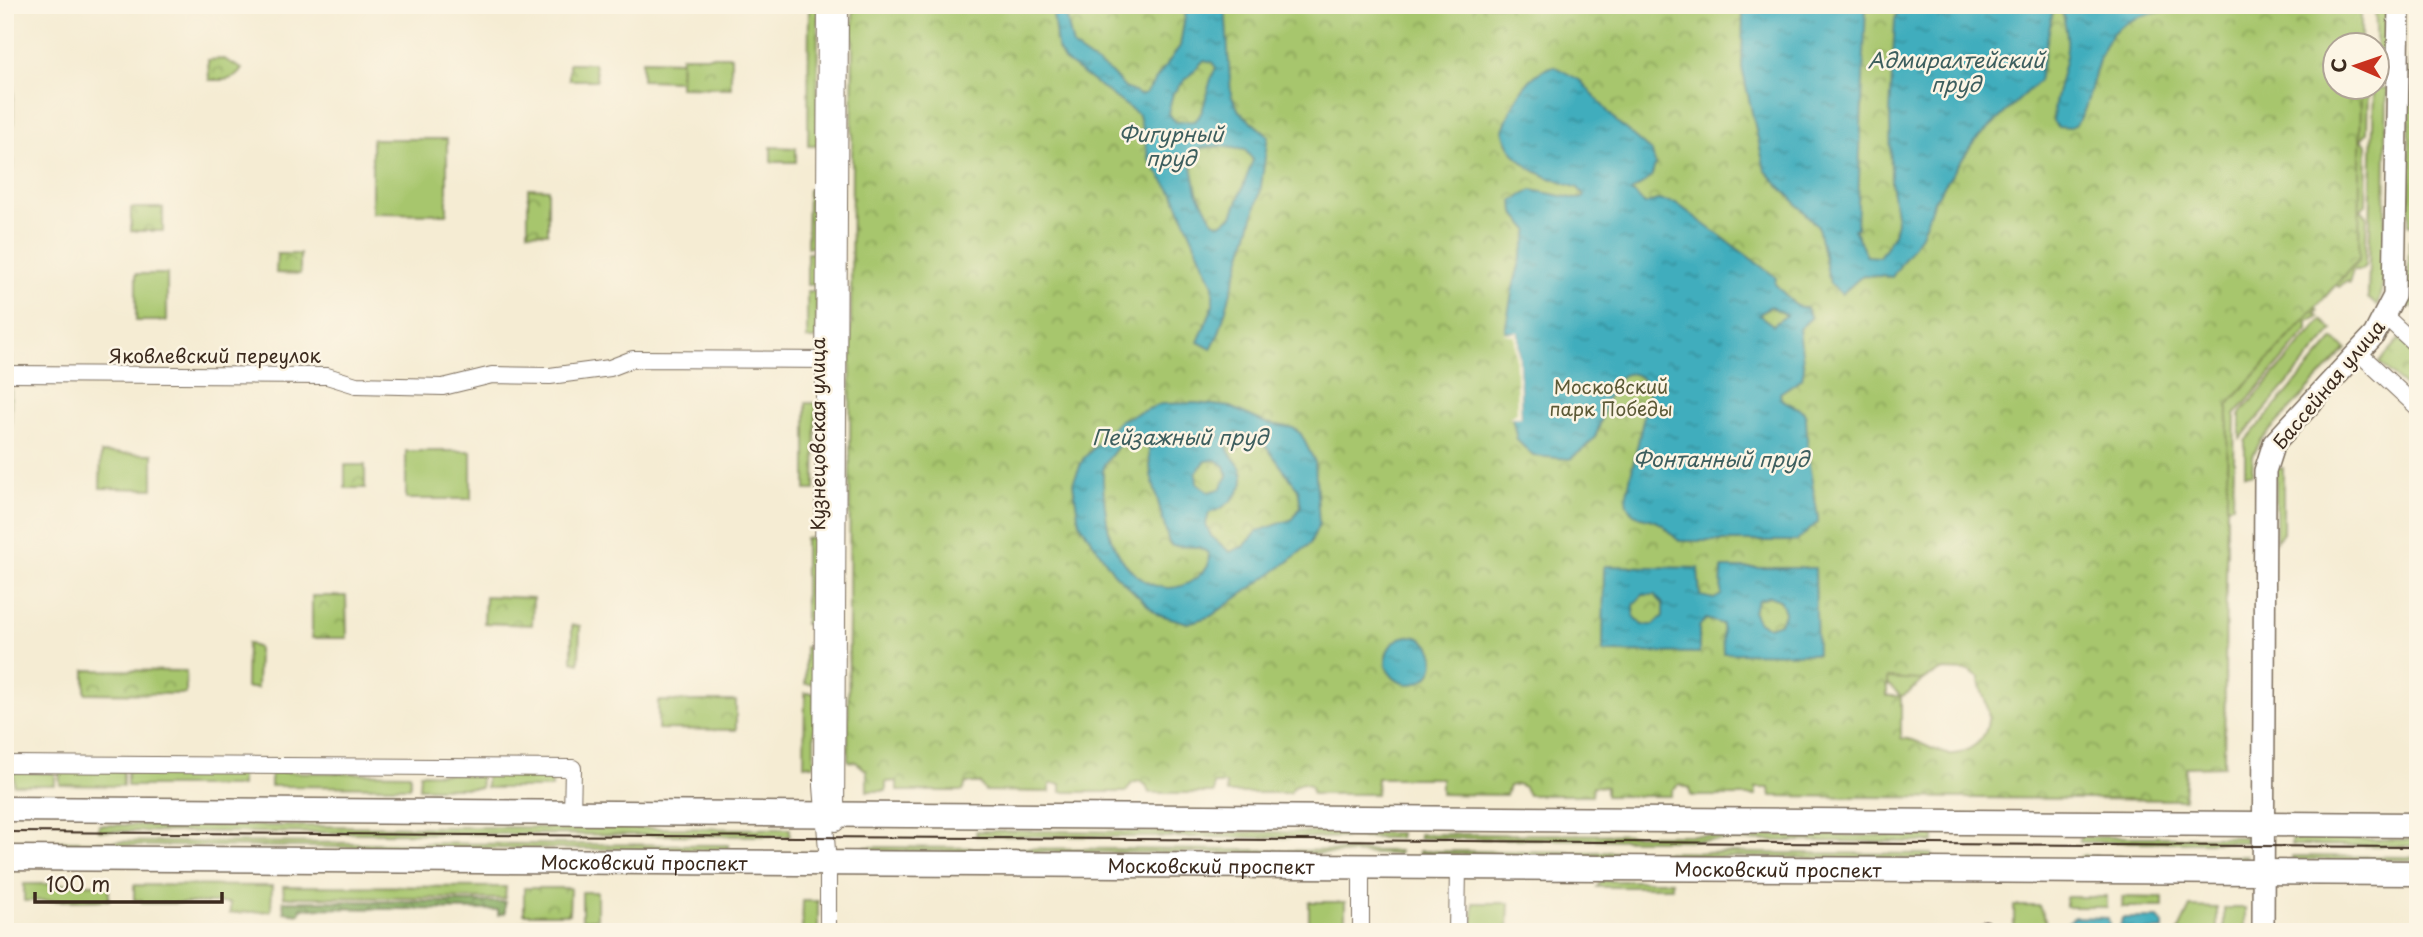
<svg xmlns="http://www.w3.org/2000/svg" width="2423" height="937" font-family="'Playpen Sans',sans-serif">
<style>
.grass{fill:#a7c66d;stroke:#717846;stroke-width:2}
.forest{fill:url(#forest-crowns);stroke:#606a3f;stroke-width:2}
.park{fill:url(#park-crowns);stroke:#717846;stroke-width:2;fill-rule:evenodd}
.water{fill:url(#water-ripples);stroke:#3d6c6e;stroke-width:2;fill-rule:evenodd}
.pier{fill:#f5ecd3}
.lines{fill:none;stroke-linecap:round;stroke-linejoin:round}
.street-casing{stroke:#7c6e5d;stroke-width:18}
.secondary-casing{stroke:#7c6e5d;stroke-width:24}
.primary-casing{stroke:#7c6e5d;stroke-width:27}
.street{stroke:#fff;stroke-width:16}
.secondary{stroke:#fff;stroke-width:21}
.primary{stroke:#fff;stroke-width:24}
.tram{stroke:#3b2a1e;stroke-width:2}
.labels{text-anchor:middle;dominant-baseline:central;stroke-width:5;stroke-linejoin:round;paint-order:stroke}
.street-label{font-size:19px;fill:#3b2a1e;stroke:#fcf5e5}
.park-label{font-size:19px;fill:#5b5936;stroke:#fcf5e5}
.water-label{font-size:21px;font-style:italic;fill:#3d5e5e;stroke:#fcf5e5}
</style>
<defs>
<pattern id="forest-crowns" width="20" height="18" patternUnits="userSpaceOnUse" patternTransform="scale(1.75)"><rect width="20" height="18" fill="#85ab60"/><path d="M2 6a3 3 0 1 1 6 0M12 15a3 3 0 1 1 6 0" fill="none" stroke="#6e8b4f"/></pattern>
<pattern id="park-crowns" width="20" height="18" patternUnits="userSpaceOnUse" patternTransform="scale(1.75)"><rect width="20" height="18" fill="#a7c66d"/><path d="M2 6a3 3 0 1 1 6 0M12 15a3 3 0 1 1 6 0" fill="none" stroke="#89a159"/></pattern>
<pattern id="water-ripples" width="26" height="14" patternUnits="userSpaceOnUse" patternTransform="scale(1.75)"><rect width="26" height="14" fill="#3fadbd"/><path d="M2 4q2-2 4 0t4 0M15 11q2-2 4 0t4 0" fill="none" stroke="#368d99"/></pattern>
</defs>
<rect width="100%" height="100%" fill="#fcf5e5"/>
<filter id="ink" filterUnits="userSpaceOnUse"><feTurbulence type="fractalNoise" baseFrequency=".0143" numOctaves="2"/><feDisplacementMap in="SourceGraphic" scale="14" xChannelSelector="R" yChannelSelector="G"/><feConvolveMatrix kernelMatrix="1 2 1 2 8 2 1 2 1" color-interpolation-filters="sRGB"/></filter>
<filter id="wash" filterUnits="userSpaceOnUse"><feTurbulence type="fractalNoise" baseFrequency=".00686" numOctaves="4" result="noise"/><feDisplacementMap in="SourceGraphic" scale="28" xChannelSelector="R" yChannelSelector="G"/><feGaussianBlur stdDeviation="1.57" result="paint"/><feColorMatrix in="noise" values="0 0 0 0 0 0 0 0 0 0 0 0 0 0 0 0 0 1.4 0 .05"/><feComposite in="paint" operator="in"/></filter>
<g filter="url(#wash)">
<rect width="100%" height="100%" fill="#f5ecd3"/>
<g class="grass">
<rect x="5" y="5" width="8" height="76"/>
<polygon points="809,5 818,5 817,146 808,146"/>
<polygon points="2375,5 2387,5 2387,78 2378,79"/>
<polygon points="2411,5 2418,5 2418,79 2410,78"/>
<polygon points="642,60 681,61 680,81 642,80"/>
<polygon points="5,87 13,87 12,170 5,170"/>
<polygon points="2341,88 2368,88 2367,133 2361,139 2367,144 2366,204 2361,210 2367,215 2365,266 2361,270 2353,270 2349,283 2346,281 2339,287 2323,275"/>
<polygon points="2374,88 2387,88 2384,280 2377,306 2368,298"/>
<polygon points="2410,93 2417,93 2416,226 2409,226"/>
<polygon points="372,139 447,139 447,214 372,213"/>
<polygon points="771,147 796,148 796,162 771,162"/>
<polygon points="808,190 817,190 817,247 807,247"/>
<polygon points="2409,241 2416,241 2415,307 2408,307"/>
<rect x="5" y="250" width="6" height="119"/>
<rect x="807" y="253" width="10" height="32"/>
<rect x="136" y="274" width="31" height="47"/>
<polygon points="807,291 817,291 816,339 807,339"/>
<polygon points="2306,299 2318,310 2315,313 2319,317 2308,321 2308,330 2235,415 2233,505 2227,506 2227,556 2195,379"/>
<polygon points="2322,320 2333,330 2240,439 2240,416 2244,409"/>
<polygon points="2334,339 2346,349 2261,440 2253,456 2252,474 2245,474 2245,441"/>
<polygon points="5,380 11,380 9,607 5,607"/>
<polygon points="806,403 816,403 815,490 806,490"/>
<rect x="406" y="451" width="65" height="48"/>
<polygon points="101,453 153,454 153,489 100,488"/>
<polygon points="2276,468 2283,468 2283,533 2276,541"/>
<rect x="805" y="538" width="10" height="86"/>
<polygon points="572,625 580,626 579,663 572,661"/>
<polygon points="247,643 258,648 257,688 246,688"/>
<rect x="805" y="647" width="10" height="37"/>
<path d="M1936 671C1922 677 1914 693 1901 696L1876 674Z"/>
<polygon points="805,693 814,693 814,765 804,765"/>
<rect x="14" y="770" width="41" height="15"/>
<polygon points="59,770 123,770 123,786 60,785"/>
<polygon points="127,771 241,772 241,786 127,786"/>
<polygon points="271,772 410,774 410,787 271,786"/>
<polygon points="420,773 480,774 481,788 419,788"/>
<rect x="486" y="774" width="66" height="14"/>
<polygon points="99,825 790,829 790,836 99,831"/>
<polygon points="976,831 1395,833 1400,833 1399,838 976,836"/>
<polygon points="1419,834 1934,836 1934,842 1419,838"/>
<rect x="2080" y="837" width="166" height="5"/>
<polygon points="2292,839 2418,840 2418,846 2292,845"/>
<polygon points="20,841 728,845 728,850 20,845"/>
<polygon points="865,847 1399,851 1399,854 865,851"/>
<polygon points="1419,851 1932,854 1932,859 1419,854"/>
<polygon points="2081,856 2246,856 2246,861 2080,861"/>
<polygon points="2292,856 2418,857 2418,860 2292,860"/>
<polygon points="1601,881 1672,881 1672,887 1597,887"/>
<polygon points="24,884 109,884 109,900 24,901"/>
<polygon points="134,885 272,886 271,911 230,913 230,903 142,903 142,900 134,900"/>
<polygon points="283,886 506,887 505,899 284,897"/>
<polygon points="582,892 597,892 597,919 582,920"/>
<rect x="2066" y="897" width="41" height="10"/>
<polygon points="2123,897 2163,898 2163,907 2122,907"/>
<polygon points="803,901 818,901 818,932 802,932"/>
<polygon points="1309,902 1345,902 1345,932 1313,932 1313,926 1309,926"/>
<polygon points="1473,903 1509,903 1508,929 1473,932"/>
<polygon points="2014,906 2039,906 2051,932 2014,932"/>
<polygon points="2190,907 2217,908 2217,932 2178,932"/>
<rect x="2224" y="908" width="21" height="24"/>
</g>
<polygon class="forest" points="283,901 505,902 505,913 498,915 498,910 301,908 300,914 284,912"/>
<g class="park">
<path d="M853 5H2361V45L2336 46V88H2361L2359 259 2228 405 2224 766 2186 767 2184 800 1771 796 1770 788H1756V796H1691L1689 788 1680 784 1673 789 1671 796H1606V787L1593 786 1592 795H1528L1524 787 1517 784 1509 786 1506 795 1441 794V778H1377L1376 794H1313L1310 785 1301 783 1294 786 1290 793H1227L1226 784H1214V793H1149L1146 785 1139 781 1132 783 1126 792H1061V784H1050V792L985 791 980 783H966L963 791H897V781L886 782V791H867V771L856 762 848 761ZM1943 670 1969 671 1979 678C1979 693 1990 703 1988 720 1987 732 1982 741 1972 747 1944 767 1927 739 1901 738V696H1887V678L1921 680Z"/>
<polygon points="681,56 731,56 731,88 680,87"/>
<path d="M224 59 242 69C234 82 223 80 209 80L208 60Z"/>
<polygon points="569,63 594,63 597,80 569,80"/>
<polygon points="528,188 548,189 548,233 528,232"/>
<rect x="131" y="208" width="32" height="23"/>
<polygon points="277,254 300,254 300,274 276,273"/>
<polygon points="2400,339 2418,356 2418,398 2379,363"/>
<rect x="345" y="465" width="20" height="23"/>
<polygon points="312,596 346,596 347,638 312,638"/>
<polygon points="485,596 533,598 532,625 484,623"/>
<polygon points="85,670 186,671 186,694 85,693"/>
<polygon points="658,701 736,701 736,730 658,729"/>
<polygon points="524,888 570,888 569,914 524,914"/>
<polygon points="524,921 569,922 569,932 524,932"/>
</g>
<g class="water">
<path d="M1052 5H1064L1073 47 1111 73 1125 88 1140 95 1146 93 1180 46 1187 5H1225L1231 95 1239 111 1268 136 1260 193 1219 333 1211 349 1198 342 1213 306V285L1174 195 1149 160 1139 115 1064 60 1057 47ZM1204 60 1212 62 1216 68C1206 82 1207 114 1194 121L1176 122 1168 113 1173 93ZM1220 146 1245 150 1253 160 1232 216 1220 224 1213 221 1197 192 1191 161 1201 148Z"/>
<path d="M1743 5H1866L1857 228 1854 229 1867 256 1879 257 1894 234 1897 221 1891 182 1890 113 1895 20 1899 5H2200C2171 12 2141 10 2117 29 2091 49 2093 121 2070 128L2058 127 2053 122C2053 88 2074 57 2065 25 2063 19 2066 17 2060 11H2053L2039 81 1974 142 1934 201 1921 235 1892 277 1863 275 1842 294 1830 284 1818 227 1765 170 1742 68Z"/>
<path d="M1554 66 1581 81 1617 122 1652 152 1655 165 1651 178 1631 192 1645 204 1657 200 1676 203 1773 275 1776 278 1775 284 1796 306 1806 308 1811 318 1799 329 1804 369 1802 378 1780 393 1781 399 1803 411 1806 417 1808 458 1818 517V522L1797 541H1680C1672 537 1670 530 1663 525 1648 514 1628 522 1626 498L1649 392C1647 377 1630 366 1617 380 1604 394 1604 420 1595 437 1589 447 1579 452 1570 459L1533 456 1517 440 1512 417 1521 416 1518 333 1505 331 1513 287 1529 230 1514 213 1513 201 1532 190 1577 199 1583 198 1584 195 1578 188C1545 177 1513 168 1503 130 1512 104 1526 73 1554 66ZM1770 306 1787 315 1773 325 1759 315Z"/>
<path d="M1196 403 1230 407 1266 423 1293 428 1301 434 1315 462 1319 524 1310 544 1288 562 1211 616 1188 623 1157 614 1114 573 1079 522 1073 483 1083 459 1120 420 1161 404ZM1235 433 1249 435 1265 445 1298 489 1301 506 1293 519 1258 531 1244 546 1230 552 1211 536 1206 524 1209 513C1227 508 1250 489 1241 469 1236 458 1225 453 1227 440ZM1133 436 1148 442 1151 475 1169 543 1172 546 1198 547 1209 553 1208 566C1175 608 1130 584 1112 541 1106 526 1101 480 1104 465L1122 441ZM1216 460 1225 466 1228 476 1220 489 1209 492 1197 483 1196 472 1206 461Z"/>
<path d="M1604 566 1698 568 1700 596 1714 599 1721 595 1722 568H1815L1817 654 1723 653 1722 624 1706 619 1699 627V653L1603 652ZM1643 595H1655L1663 604V616L1654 625H1642L1634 616V604ZM1769 596 1780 600 1785 612 1780 623 1769 627 1758 622 1753 611 1758 600Z"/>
<circle cx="1410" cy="660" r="24"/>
<polygon points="2075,917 2108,918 2110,932 2069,932 2067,923"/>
<polygon points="2122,918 2158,918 2163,924 2163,930 2119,932"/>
</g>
<polygon class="pier" points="1518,332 1521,417 1508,417 1517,413 1515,336 1502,333"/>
</g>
<g filter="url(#ink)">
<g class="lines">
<defs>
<g id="street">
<polyline points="826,5 822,786 828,863 828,932"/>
<polyline points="2386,317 2418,347"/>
<polyline points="2359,353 2418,408"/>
<polyline points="5,374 327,376 356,385 443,387 492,375 550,376 610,368 633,359 834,360"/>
<polyline points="5,764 573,768 572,815"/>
<polyline points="836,823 840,5"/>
<polyline points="1361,932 1361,866"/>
<polyline points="1457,932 1458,867"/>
<polyline points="1985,932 1985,928"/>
</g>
<polyline id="secondary" points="2263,932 2265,471 2274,443 2374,335 2394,296 2399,5"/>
<g id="primary">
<polyline points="5,809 2418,825"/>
<path id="s1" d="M5 858 2418 873"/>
</g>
</defs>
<use href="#street" class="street-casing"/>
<use href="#secondary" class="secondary-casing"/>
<use href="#primary" class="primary-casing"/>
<use href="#street" class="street"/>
<use href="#secondary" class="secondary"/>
<use href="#primary" class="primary"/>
<polyline class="tram" points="5,832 2418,847"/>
</g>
</g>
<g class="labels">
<g class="street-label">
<text x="215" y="355">Яковлевский переулок</text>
<text transform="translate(2328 384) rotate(-50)">Бассейная улица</text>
<text transform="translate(817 434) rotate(-90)">Кузнецовская улица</text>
<text stroke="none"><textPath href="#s1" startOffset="639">Московский проспект</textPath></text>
<text stroke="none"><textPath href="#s1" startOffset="1206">Московский проспект</textPath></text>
<text stroke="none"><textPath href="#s1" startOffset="1773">Московский проспект</textPath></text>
</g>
<g class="park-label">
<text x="1611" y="386">Московский<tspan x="1611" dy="22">парк Победы</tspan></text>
</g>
<g class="water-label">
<text x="1956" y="59">Адмиралтейский<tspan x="1956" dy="24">пруд</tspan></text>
<text x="1171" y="133">Фигурный<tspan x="1171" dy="24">пруд</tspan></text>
<text x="1180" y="436">Пейзажный пруд</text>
<text x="1721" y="458">Фонтанный пруд</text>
</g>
</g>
<rect width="2423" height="937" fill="none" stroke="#fcf5e5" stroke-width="28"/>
<g transform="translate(2356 66) rotate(272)"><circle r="33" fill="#fcf5e5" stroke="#afa495" stroke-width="2"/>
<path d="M0-5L12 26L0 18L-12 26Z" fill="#c8321e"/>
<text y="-10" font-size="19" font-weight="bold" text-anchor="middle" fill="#3b2a1e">С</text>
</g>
<path d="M35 892v10h187v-10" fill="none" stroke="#3b2a1e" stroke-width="3.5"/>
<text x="46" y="892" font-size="21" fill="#3b2a1e" stroke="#fcf5e5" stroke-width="5" paint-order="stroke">100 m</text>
</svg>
